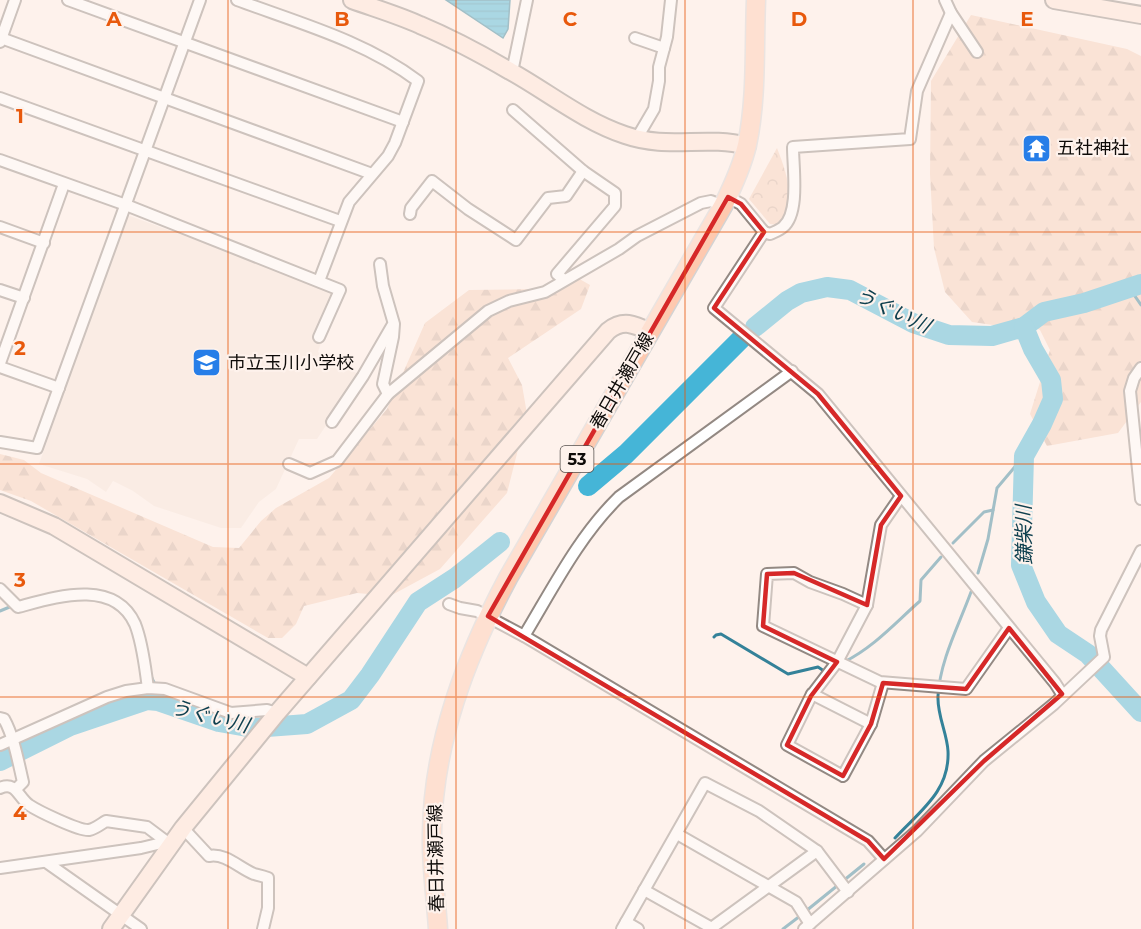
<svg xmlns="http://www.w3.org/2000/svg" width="1141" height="929" font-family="Montserrat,'Noto Sans JP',sans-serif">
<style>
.built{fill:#f7e5da}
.forest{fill:url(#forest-firs)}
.park{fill:url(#park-crowns)}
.water{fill:url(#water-rules);stroke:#348299;stroke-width:1.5}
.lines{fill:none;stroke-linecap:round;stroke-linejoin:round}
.stream{stroke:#348299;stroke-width:3}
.river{stroke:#45b5d7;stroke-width:20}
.street-casing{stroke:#938983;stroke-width:14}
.secondary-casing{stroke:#938983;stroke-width:20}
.primary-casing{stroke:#d4d3d3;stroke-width:21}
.street{stroke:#fff;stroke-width:10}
.secondary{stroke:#ffe4d7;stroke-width:16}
.primary{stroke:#fec9af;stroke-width:18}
.marked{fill:none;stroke:#d62828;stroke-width:4.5;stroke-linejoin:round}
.grid{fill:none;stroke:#e8590c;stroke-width:1.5;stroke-opacity:0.55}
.labels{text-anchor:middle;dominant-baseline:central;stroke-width:4.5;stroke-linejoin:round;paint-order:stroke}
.shield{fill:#fef2ec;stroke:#56504d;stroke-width:1.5}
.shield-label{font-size:16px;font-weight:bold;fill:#0e0b09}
.poi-label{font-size:18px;fill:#0e0b09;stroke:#fef2ec;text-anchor:start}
.street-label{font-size:18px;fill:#0e0b09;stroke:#fef2ec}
.water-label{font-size:20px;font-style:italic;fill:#0f404f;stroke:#fef2ec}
.grid-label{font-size:20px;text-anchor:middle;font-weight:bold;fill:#e8590c;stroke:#fef2ec;stroke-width:4.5;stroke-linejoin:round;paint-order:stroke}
</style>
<defs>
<pattern id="forest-firs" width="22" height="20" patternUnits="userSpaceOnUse" patternTransform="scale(1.5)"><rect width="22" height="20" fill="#f6d0ba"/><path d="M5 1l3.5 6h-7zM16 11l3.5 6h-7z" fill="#d2b19f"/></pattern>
<pattern id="park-crowns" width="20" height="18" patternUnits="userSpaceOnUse" patternTransform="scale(1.5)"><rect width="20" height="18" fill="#f6d0ba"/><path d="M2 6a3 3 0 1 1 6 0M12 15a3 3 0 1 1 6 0" fill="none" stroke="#d2b19f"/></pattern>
<pattern id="water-rules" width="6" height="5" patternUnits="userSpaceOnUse" patternTransform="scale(1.5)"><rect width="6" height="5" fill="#45b5d7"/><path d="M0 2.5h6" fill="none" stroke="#3b9ab7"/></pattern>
</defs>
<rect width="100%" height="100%" fill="#fef2ec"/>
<polygon class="built" points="130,216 334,290 315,335 321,343 318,352 360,375 317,439 299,439 276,489 259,502 241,528 221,528 154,506 133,491 113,481 106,492 87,479 39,464 126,217"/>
<g class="forest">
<polygon points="971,15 1127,49 1141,56 1141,402 1118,433 1047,446 1030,414 1050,350 1040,330 1027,324 1007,327 972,322 945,292 934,248 930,174 931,81"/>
<polygon points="576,277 590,285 581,309 508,358 522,385 527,414 507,493 440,569 390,596 357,593 304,606 296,624 282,638 268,638 31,501 0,490 0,454 24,460 41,473 213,547 239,548 261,521 276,508 329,478 387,409 425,323 469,290 537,289"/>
</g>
<path class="park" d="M777 148C786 171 798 204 779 225L770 224 749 199Z"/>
<polygon class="water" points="446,0 510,0 508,29 503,38"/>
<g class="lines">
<g class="stream">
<polyline points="1130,289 1141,305"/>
<polyline points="953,543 984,512 993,510"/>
<polyline points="978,573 988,539 997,488 1024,456"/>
<polyline points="0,611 12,606"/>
<polyline points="714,637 716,635 721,634 788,674 818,667 824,671 827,670"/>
<path d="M844 662C874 647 895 623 920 601L921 580 941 557"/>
<polyline points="150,674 158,691 158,701"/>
<path d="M895 838C920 811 950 791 948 751 947 733 937 715 938 696 940 660 959 625 971 592"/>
<polyline points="806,911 864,864"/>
<polyline points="783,929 800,916"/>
</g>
<g class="river">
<polyline points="755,327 787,301 801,293 827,287 850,290 913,323 949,335 992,336 1024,327 1044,312 1084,303 1141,284"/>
<polyline points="1024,327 1033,349 1051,380 1053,399 1042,424 1024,456 1021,565 1036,602 1058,634 1088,654 1141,712"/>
<polyline points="588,486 626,454 741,339"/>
<polyline points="0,761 70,726 147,700 158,701 219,722 253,728 307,724 351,700 370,675 418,602 455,578 500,542"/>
</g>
<defs>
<g id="street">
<polyline points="68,0 403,122"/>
<path d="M237 0C299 23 365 41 418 81L395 143 388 156 349 202 319 281"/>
<polyline points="945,0 951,13 977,52"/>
<polyline points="1,38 372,174"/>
<polyline points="635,38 664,48"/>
<polyline points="0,42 15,0"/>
<polyline points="512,72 527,0"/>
<polyline points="0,98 340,221"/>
<polyline points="513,110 583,171 615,193 615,206 557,274 564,280"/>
<polyline points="637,138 654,109 659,81 659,67 667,37 671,0"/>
<polyline points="0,160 126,205 340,290 319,337"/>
<polyline points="728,197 741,204 764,232 714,308 818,394 1055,683 1062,694"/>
<polyline points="410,214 411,208 432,181 468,209 516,240 548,198 566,196 583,171"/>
<polyline points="0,227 44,243"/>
<path d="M764 232 770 234C774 232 780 230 783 227 800 213 793 168 793 147L910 139 917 91 951 13"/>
<polyline points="380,264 383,286 394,324 393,337 383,384 388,394"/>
<polyline points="0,290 24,298"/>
<polyline points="0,363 64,184"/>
<polyline points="0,367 59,388"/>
<polyline points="1141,368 1134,378 1130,391 1141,499"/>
<polyline points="332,422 363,376 392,326"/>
<polyline points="0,442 37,448 200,0"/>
<polyline points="289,464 310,473 337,461 388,394 488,311 509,301 545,292 619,249 637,236 701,203 711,201 723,206"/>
<path d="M0 589 18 607C56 597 114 578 135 624 143 644 145 668 148 688"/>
<polyline points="449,604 460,608 477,611 524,636 868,841 884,859"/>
<polyline points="867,605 843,594 810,582 794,573 767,574 763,626 880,682 966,689 1009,628"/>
<path d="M524 636C553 588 579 536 619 497L792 371"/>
<polyline points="883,683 871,724 843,776 787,745 811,696 837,662 867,605 881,525 901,496"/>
<polyline points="812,694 871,724"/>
<path d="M0 718 4 719C14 737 18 761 23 782L16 789"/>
<polyline points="0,745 107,697 126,691 148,688 165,689 231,713 267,710 277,713"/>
<path d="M0 788C16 781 18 797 29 805 38 811 79 831 89 830 95 829 101 824 106 821L147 827 167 842"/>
<path d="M183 828 209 856C226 853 239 868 254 874 258 875 263 876 268 878V908L263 929"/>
<polyline points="677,834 796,902 810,924"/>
<polyline points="46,862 141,929"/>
<polyline points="0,868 141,848 170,841"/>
<polyline points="644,890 712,928"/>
<polyline points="626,922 638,929"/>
<polyline points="622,929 705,783 759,811 817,851 848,892"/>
<polyline points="710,929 817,851"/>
<polyline points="804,929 917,831 984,761 1054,704 1104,657 1100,636 1101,630 1141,551"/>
</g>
<g id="secondary">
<path d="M352 0C374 8 398 15 420 25 451 38 481 54 510 71 548 92 583 121 625 135 668 150 705 135 747 146"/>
<polyline points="1054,0 1141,15"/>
<polyline points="0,503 54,526 308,677"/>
<path d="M111 929 183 828 277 713 608 331C623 319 634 324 650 332"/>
</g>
<path id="primary" d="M438 929C436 897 431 865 432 833 433 743 466 657 508 578L723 206C733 186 742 166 747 145 757 98 754 47 756 0"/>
</defs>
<use href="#street" class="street-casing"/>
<use href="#secondary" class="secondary-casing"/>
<use href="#primary" class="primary-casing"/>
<use href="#street" class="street"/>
<use href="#secondary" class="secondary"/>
<use href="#primary" class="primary"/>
</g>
<path d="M0 0H1141V929H0ZM728 197 741 204 764 232 714 308 818 394 901 496 881 525 867 605 794 573 767 574 763 626 837 662 811 696 787 745 843 776 871 724 883 683 966 689 1009 628 1062 694 984 761 884 859 868 841 488 616Z" fill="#fef2ec" fill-opacity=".55" fill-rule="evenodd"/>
<path class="marked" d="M728 197 741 204 764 232 714 308 818 394 901 496 881 525 867 605 794 573 767 574 763 626 837 662 811 696 787 745 843 776 871 724 883 683 966 689 1009 628 1062 694 984 761 884 859 868 841 488 616Z"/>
<path class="grid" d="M228 0V929M456 0V929M685 0V929M913 0V929M0 232H1141M0 464H1141M0 697H1141"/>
<defs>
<symbol id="temple-square" viewBox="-11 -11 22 22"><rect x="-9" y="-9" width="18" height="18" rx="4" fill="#277ee8" stroke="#fef2ec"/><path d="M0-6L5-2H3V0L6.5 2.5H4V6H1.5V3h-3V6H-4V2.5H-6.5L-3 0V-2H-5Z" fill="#fff"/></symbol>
<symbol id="school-square" viewBox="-11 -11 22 22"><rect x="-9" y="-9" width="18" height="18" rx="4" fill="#277ee8" stroke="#fef2ec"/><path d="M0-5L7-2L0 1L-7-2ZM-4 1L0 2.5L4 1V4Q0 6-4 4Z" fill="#fff"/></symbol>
</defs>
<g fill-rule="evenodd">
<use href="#temple-square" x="1020" y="132" width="33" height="33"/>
<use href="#school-square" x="190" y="346" width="33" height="33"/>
</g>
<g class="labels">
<rect class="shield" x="560.5" y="446" width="33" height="26" rx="4.5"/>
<g class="shield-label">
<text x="577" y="459">53</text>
</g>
<g class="poi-label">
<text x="1057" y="148">五社神社</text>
<text x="228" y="363">市立玉川小学校</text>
</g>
<g class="street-label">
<text transform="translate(622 381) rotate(-60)">春日井瀬戸線</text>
<text transform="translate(436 858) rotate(-91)">春日井瀬戸線</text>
</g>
<g class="water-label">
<text transform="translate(893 310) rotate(25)">うぐい川</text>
<text transform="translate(1024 535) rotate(-91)">鎌柴川</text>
<text transform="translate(210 716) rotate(14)">うぐい川</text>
</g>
</g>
<g class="grid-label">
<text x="114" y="26">A</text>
<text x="342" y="26">B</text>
<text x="570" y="26">C</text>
<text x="799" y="26">D</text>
<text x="1027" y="26">E</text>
<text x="20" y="123">1</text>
<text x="20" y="355">2</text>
<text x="20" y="587">3</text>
<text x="20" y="820">4</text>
</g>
</svg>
